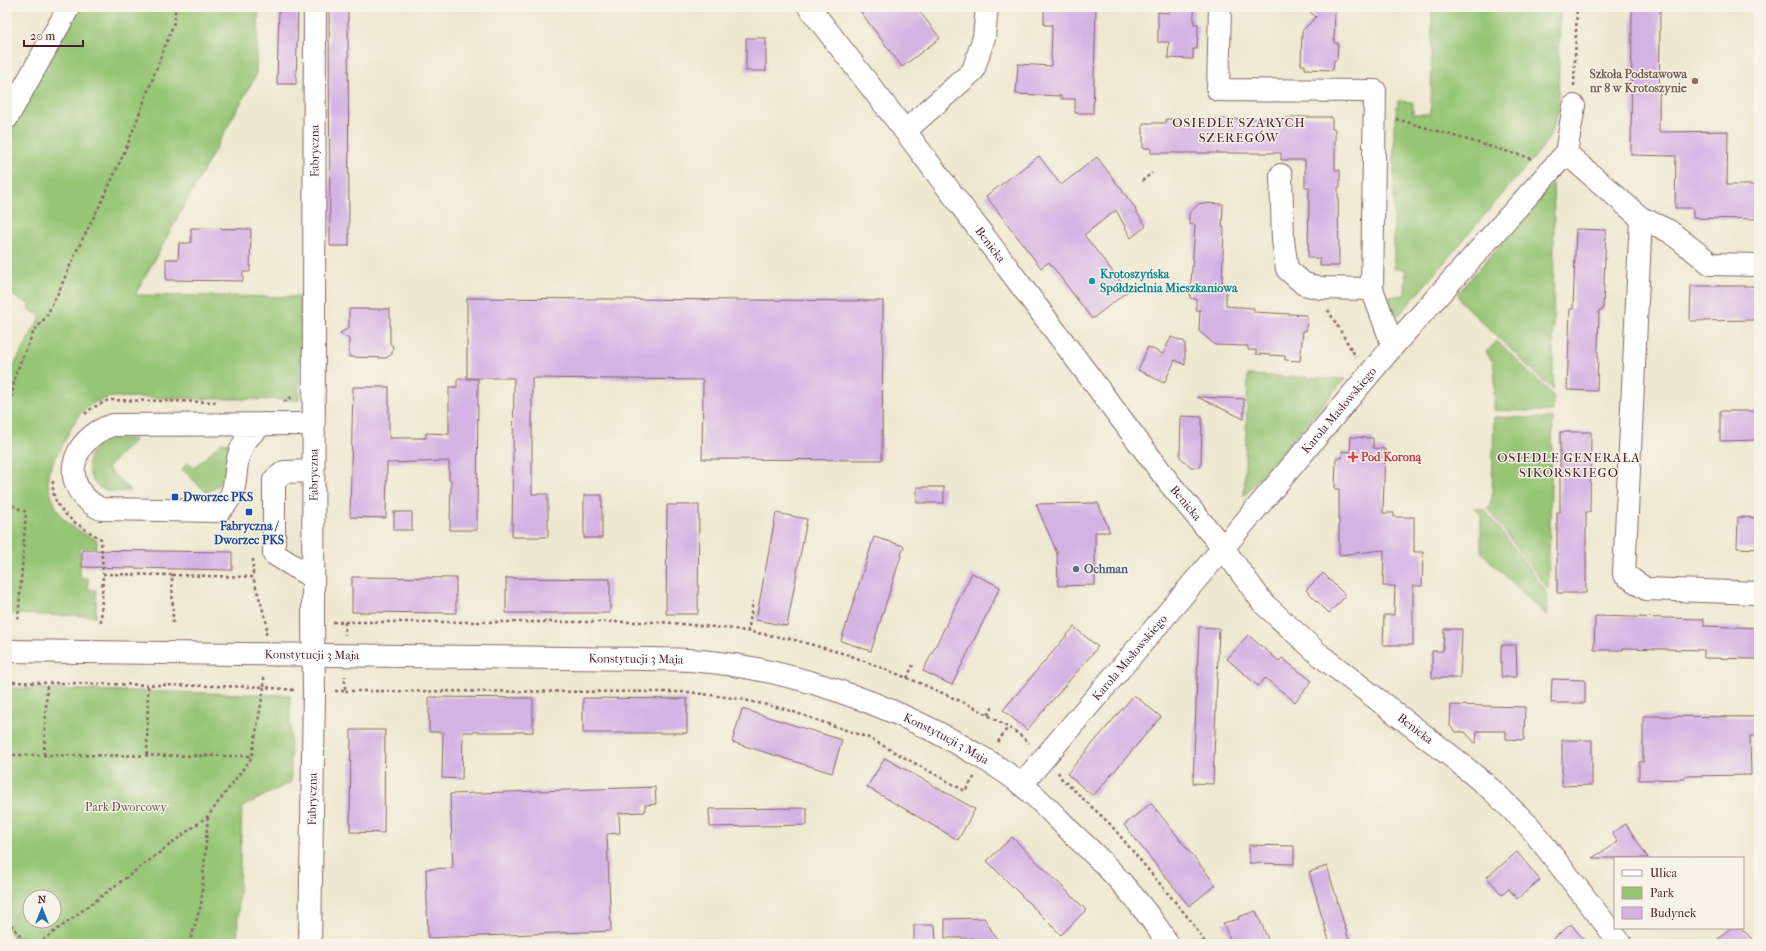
<svg xmlns="http://www.w3.org/2000/svg" width="1766" height="951" font-family="'IM FELL French Canon',serif">
<style>
.green{fill:#96c574;stroke:#707250;fill-rule:evenodd}
.building{fill:#d4b2e4}
.lines{fill:none;stroke-linecap:round;stroke-linejoin:round}
.minor-casing{stroke:#846565;stroke-width:24}
.path{stroke:#846565;stroke-width:2.5;stroke-dasharray:3 3;stroke-linecap:butt}
.minor{stroke:#fff;stroke-width:22}
.education-dot{fill:#8d6e63;stroke:#f7f3e8;stroke-width:1.5}
.culture-dot{fill:#0f9aa8;stroke:#f7f3e8;stroke-width:1.5}
.health-dot{fill:#e0444e;stroke:#f7f3e8;stroke-width:1.5}
.transit-dot{fill:#1a4fb4;stroke:#f7f3e8;stroke-width:1.5}
.service-dot{fill:#5c6f8a;stroke:#f7f3e8;stroke-width:1.5}
.labels{text-anchor:middle;dominant-baseline:central;stroke-width:3;stroke-linejoin:round;paint-order:stroke}
.education-label{font-size:12px;font-weight:bold;fill:#785e54;stroke:#f7f3e8;text-anchor:end}
.street-label{font-size:12px;fill:#4a1f2b;stroke:#f7f3e8}
.culture-label{font-size:12px;font-weight:bold;fill:#0d838f;stroke:#f7f3e8;text-anchor:start}
.health-label{font-size:12px;font-weight:bold;fill:#be3a42;stroke:#f7f3e8;text-anchor:start}
.transit-label{font-size:12px;font-weight:bold;fill:#164399;stroke:#f7f3e8;text-anchor:start}
.service-label{font-size:12px;font-weight:bold;fill:#4e5e75;stroke:#f7f3e8;text-anchor:start}
.park-label{font-size:12px;fill:#615141;stroke:#f7f3e8}
.neighbourhood-label{font-size:13px;letter-spacing:1px;fill:#4a1f2b;stroke:#f7f3e8}
</style>
<rect width="100%" height="100%" fill="#f7f3e8"/>
<filter id="ink" filterUnits="userSpaceOnUse"><feTurbulence type="fractalNoise" baseFrequency=".025" numOctaves="2"/><feDisplacementMap in="SourceGraphic" scale="8" xChannelSelector="R" yChannelSelector="G"/><feConvolveMatrix kernelMatrix="1 2 1 2 8 2 1 2 1" color-interpolation-filters="sRGB"/></filter>
<filter id="wash" filterUnits="userSpaceOnUse"><feTurbulence type="fractalNoise" baseFrequency=".012" numOctaves="4" result="noise"/><feDisplacementMap in="SourceGraphic" scale="16" xChannelSelector="R" yChannelSelector="G"/><feGaussianBlur stdDeviation="0.9" result="paint"/><feColorMatrix in="noise" values="0 0 0 0 0 0 0 0 0 0 0 0 0 0 0 0 0 1.4 0 .05"/><feComposite in="paint" operator="in"/></filter>
<g filter="url(#wash)">
<rect width="100%" height="100%" fill="#efe8d0"/>
<g class="green">
<path d="M79 7H259L256 75 135 295 300 297 299 400 112 397C80 405 80 413 65 440 61 449 49 467 48 476 47 483 50 491 52 497 60 523 75 529 97 540V548H80V578H88V589L96 590V616L7 614V378L41 316 28 309 30 305 7 292V137Z"/>
<polygon points="1432,7 1560,7 1558,114 1549,138 1537,154 1399,315 1391,310 1386,299 1387,297 1405,295 1406,269 1394,269 1394,125 1398,101 1413,102 1413,114 1431,114"/>
<polygon points="1553,183 1554,212 1553,390 1461,302 1458,293"/>
<polygon points="1497,341 1553,395 1553,412 1494,410 1495,376 1493,362 1486,352"/>
<polygon points="1248,375 1345,379 1244,496"/>
<polygon points="1494,417 1553,418 1548,589 1487,508 1490,505 1492,496"/>
<path d="M115 439H136L107 468 131 491C122 491 112 493 103 489 85 481 83 454 100 444 104 441 109 440 115 439Z"/>
<path d="M222 442 227 443C234 455 226 480 215 488 212 490 209 491 206 492L182 469 188 462 194 468Z"/>
<polygon points="1474,508 1485,510 1548,594 1547,616 1481,552 1481,515"/>
<path d="M7 688 290 695 291 782 242 807 237 944H19L7 928ZM30 897H54V921H30Z"/>
</g>
<g id="blocks">
<g class="building">
<polygon points="279,7 298,7 296,84 277,84"/>
<polygon points="329,7 348,7 349,246 330,246"/>
<polygon points="857,7 916,7 940,38 902,67"/>
<polygon points="1044,7 1096,8 1093,113 1075,113 1075,99 1061,99 1061,96 1016,94 1018,64 1051,66 1052,25 1044,25"/>
<polygon points="1169,7 1194,7 1194,24 1198,24 1198,31 1197,49 1193,49 1193,59 1168,58 1169,42 1158,42 1158,12 1169,13"/>
<polygon points="1304,7 1335,7 1334,43 1338,43 1337,60 1334,60 1333,70 1305,69 1305,65 1301,65 1302,31 1316,17"/>
<polygon points="1632,7 1660,7 1659,132 1728,131 1727,183 1728,185 1759,185 1759,219 1693,218 1693,208 1675,208 1676,156 1631,155"/>
<rect x="746" y="38" width="20" height="33"/>
<polygon points="1291,117 1332,117 1332,129 1335,129 1335,170 1340,170 1340,187 1338,187 1339,266 1320,266 1320,258 1308,258 1309,187 1305,187 1305,160 1281,160 1281,153 1151,153 1151,148 1143,148 1143,123 1166,123 1166,119 1265,119 1291,118"/>
<polygon points="1039,156 1061,185 1097,157 1136,209 1135,210 1146,226 1131,238 1116,210 1084,235 1128,291 1092,319 1049,262 1041,268 986,196"/>
<polygon points="1200,203 1223,204 1222,227 1224,227 1222,283 1226,283 1226,306 1254,308 1254,312 1307,315 1306,331 1303,331 1300,361 1285,360 1285,356 1256,354 1256,350 1248,350 1248,346 1215,345 1199,331 1200,310 1196,310 1196,299 1190,298 1195,225 1189,224 1189,213"/>
<polygon points="191,228 251,229 250,272 243,272 243,281 166,280 166,259 178,259 179,243 191,243"/>
<polygon points="1576,229 1606,230 1603,310 1599,310 1597,391 1567,390 1570,309 1573,309"/>
<polygon points="1691,286 1759,286 1759,320 1690,321"/>
<polygon points="467,298 883,301 882,460 702,459 703,380 532,378 532,494 548,494 548,537 512,537 514,378 467,378"/>
<polygon points="349,309 390,309 390,344 393,346 392,354 386,358 349,357 349,339 340,333 349,328"/>
<polygon points="1171,337 1185,342 1185,365 1175,360 1164,383 1138,370 1148,347 1163,354"/>
<polygon points="457,379 478,379 477,530 450,530 451,480 449,480 449,461 387,463 386,518 350,517 353,387 389,387 389,438 426,438 426,433 449,434 449,387 457,387"/>
<polygon points="1197,397 1244,399 1244,419"/>
<polygon points="1720,411 1759,411 1759,440 1720,441"/>
<polygon points="1181,416 1202,417 1201,467 1191,467 1180,457"/>
<polygon points="1560,432 1591,432 1590,512 1586,512 1586,593 1557,593 1557,512 1560,512"/>
<polygon points="1351,437 1373,438 1373,448 1385,449 1383,513 1394,513 1394,517 1414,517 1414,552 1423,552 1422,586 1413,586 1413,645 1383,645 1384,615 1394,615 1395,586 1383,586 1384,550 1339,555 1339,489 1335,489 1336,458 1342,458 1342,451 1350,452"/>
<rect x="917" y="487" width="27" height="16"/>
<rect x="584" y="495" width="18" height="43"/>
<polygon points="1098,503 1110,532 1095,532 1095,585 1058,586 1057,553 1036,504"/>
<polygon points="667,505 699,505 698,614 666,614"/>
<rect x="394" y="512" width="18" height="18"/>
<polygon points="776,513 807,519 787,626 756,620"/>
<polygon points="1738,517 1759,518 1759,549 1737,548"/>
<polygon points="874,537 904,546 871,651 841,641"/>
<polygon points="82,550 232,552 232,570 82,567"/>
<polygon points="972,573 1000,587 952,685 923,671"/>
<polygon points="1323,573 1346,596 1329,613 1306,590"/>
<polygon points="352,577 456,578 456,613 352,612"/>
<polygon points="506,578 610,579 610,613 506,613"/>
<polygon points="1595,616 1704,619 1704,626 1759,628 1759,659 1704,658 1704,650 1623,648 1623,650 1594,650"/>
<polygon points="1074,627 1098,647 1027,730 1003,710"/>
<polygon points="1199,627 1219,628 1213,784 1193,783"/>
<polygon points="1444,629 1462,629 1460,678 1432,678 1432,651 1443,651"/>
<polygon points="1248,635 1279,661 1282,658 1312,681 1295,702 1265,678 1258,686 1227,659"/>
<polygon points="1501,645 1516,645 1517,677 1501,677"/>
<polygon points="1552,679 1585,680 1585,703 1551,703"/>
<polygon points="1134,695 1161,717 1093,796 1067,774"/>
<polygon points="429,697 533,698 533,732 463,732 462,779 442,778 443,732 429,732"/>
<polygon points="583,698 687,699 687,733 583,733"/>
<polygon points="1451,705 1525,707 1524,740 1506,739 1506,731 1477,731 1476,744 1465,732 1456,732 1450,726"/>
<polygon points="742,709 842,740 832,773 732,742"/>
<polygon points="1643,716 1759,717 1759,736 1750,736 1751,775 1685,776 1685,779 1639,780 1639,762 1643,762"/>
<polygon points="351,730 385,730 384,833 350,832"/>
<polygon points="1562,740 1592,740 1592,785 1562,786"/>
<polygon points="885,758 975,809 958,840 867,787"/>
<polygon points="655,787 656,804 645,805 645,812 619,813 620,833 607,834 611,931 428,938 426,869 453,868 450,794"/>
<polygon points="1151,803 1216,885 1189,906 1124,825"/>
<polygon points="807,808 807,825 710,827 709,809"/>
<polygon points="1626,824 1648,858 1592,858 1618,842 1612,833"/>
<polygon points="1012,837 1086,910 1061,935 987,861"/>
<polygon points="1249,845 1294,846 1294,864 1249,863"/>
<polygon points="1517,852 1540,880 1517,899 1509,889 1502,895 1487,877"/>
<polygon points="1327,866 1350,944 1330,944 1309,872"/>
<polygon points="1256,911 1270,944 1232,944 1223,923 1239,919 1238,917"/>
<polygon points="984,918 1000,944 976,944 973,938 945,938 945,919"/>
<polygon points="1571,924 1587,944 1547,944"/>
<polygon points="914,925 935,925 936,943 914,944"/>
<polygon points="1730,928 1741,928 1757,944 1713,944"/>
</g>
</g>
</g>
<g filter="url(#ink)">
<use href="#blocks" fill-opacity="0" stroke="#846565" stroke-width="1"/>
<g class="lines">
<defs>
<g id="minor">
<path id="s1" d="M809 7 905 131 1170 484 1223 548 1264 604 1321 656 1456 760 1493 791 1530 827 1621 944"/>
<polyline points="1220,7 1218,90 1375,91 1372,289 1393,346"/>
<polyline points="7,118 69,7"/>
<polyline points="905,131 973,71 984,37 987,7"/>
<polyline points="1566,153 1641,218 1624,574 1646,589 1759,593"/>
<polyline points="1281,175 1283,240 1287,269 1304,284 1321,288 1372,289"/>
<polyline points="1641,218 1669,231 1711,264 1759,265"/>
<path d="M263 424C255 430 246 438 242 447 230 471 243 490 219 511L101 509C57 488 70 438 113 425L313 424"/>
<polyline points="313,578 274,554 274,480 284,472 313,471"/>
<path id="s2" d="M7 651 642 659C662 659 682 659 701 661 789 669 885 702 962 746 982 758 1004 769 1022 785 1041 800 1057 818 1074 835 1107 865 1145 906 1168 944"/>
<path id="s3" d="M1022 784 1223 548 1393 346 1566 153 1574 106"/>
<path id="s4" d="M310 944 314 692 313 622 315 7"/>
</g>
</defs>
<use href="#minor" class="minor-casing"/>
<g class="path">
<polyline points="1574,86 1577,7"/>
<polyline points="1396,119 1533,159"/>
<polyline points="1142,181 1152,173"/>
<polyline points="1328,310 1356,357"/>
<polyline points="7,402 12,395 15,375 34,331 46,317 59,291 76,252 103,199 127,146 175,20 175,7"/>
<polyline points="284,402 293,396"/>
<polyline points="85,414 92,408 109,400 217,402"/>
<path d="M53 481C50 512 79 525 101 539L103 574"/>
<polyline points="7,503 26,512 18,621"/>
<polyline points="253,559 253,577"/>
<polyline points="101,622 103,574 172,575"/>
<polyline points="333,622 661,622 734,629 791,639 849,655 915,681 976,708 1019,734 1029,743"/>
<polyline points="345,622 345,635"/>
<polyline points="173,623 172,575 253,577 267,624 266,635"/>
<polyline points="748,632 753,601"/>
<polyline points="907,678 913,665"/>
<polyline points="7,682 264,687 264,674"/>
<polyline points="335,691 345,691 345,676"/>
<polyline points="345,691 688,692 740,699 785,709 869,738 965,791 975,776"/>
<polyline points="988,715 994,705"/>
<polyline points="998,742 1008,727"/>
<polyline points="7,755 252,756 264,687 294,690"/>
<polyline points="44,755 47,683"/>
<polyline points="147,755 148,685"/>
<polyline points="1058,772 1061,778 1110,824 1191,921 1206,944"/>
<polyline points="7,920 27,944"/>
<polyline points="38,944 208,816 252,757"/>
<polyline points="189,944 201,905 208,816"/>
</g>
<use href="#minor" class="minor"/>
</g>
</g>
<circle class="education-dot" cx="1695" cy="81" r="4"/>
<circle class="culture-dot" cx="1092" cy="281" r="4"/>
<path class="health-dot" d="M1351 451h4v4h4v4h-4v4h-4v-4h-4v-4h4z"/>
<g class="transit-dot">
<rect x="171" y="493" width="8" height="8" rx="2"/>
<rect x="245" y="508" width="8" height="8" rx="2"/>
</g>
<circle class="service-dot" cx="1076" cy="569" r="4"/>
<g class="labels">
<g class="education-label">
<text x="1687" y="74">Szkoła Podstawowa<tspan x="1687" dy="14">nr 8 w Krotoszynie</tspan></text>
</g>
<g class="street-label">
<text stroke="none"><textPath href="#s4" startOffset="793">Fabryczna</textPath></text>
<text stroke="none"><textPath href="#s1" startOffset="299">Benicka</textPath></text>
<text stroke="none"><textPath href="#s3" startOffset="490">Karola Masłowskiego</textPath></text>
<text stroke="none"><textPath href="#s4" startOffset="469">Fabryczna</textPath></text>
<text stroke="none"><textPath href="#s1" startOffset="623">Benicka</textPath></text>
<text stroke="none"><textPath href="#s2" startOffset="305">Konstytucji 3 Maja</textPath></text>
<text stroke="none"><textPath href="#s3" startOffset="166">Karola Masłowskiego</textPath></text>
<text stroke="none"><textPath href="#s2" startOffset="629">Konstytucji 3 Maja</textPath></text>
<text stroke="none"><textPath href="#s1" startOffset="947">Benicka</textPath></text>
<text stroke="none"><textPath href="#s2" startOffset="953">Konstytucji 3 Maja</textPath></text>
<text stroke="none"><textPath href="#s4" startOffset="145">Fabryczna</textPath></text>
</g>
<g class="culture-label">
<text x="1100" y="274">Krotoszyńska<tspan x="1100" dy="14">Spółdzielnia Mieszkaniowa</tspan></text>
</g>
<g class="health-label">
<text x="1361" y="457">Pod Koroną</text>
</g>
<g class="transit-label">
<text x="183" y="497">Dworzec PKS</text>
<text x="249" y="526" text-anchor="middle">Fabryczna /<tspan x="249" dy="14">Dworzec PKS</tspan></text>
</g>
<g class="service-label">
<text x="1084" y="569">Ochman</text>
</g>
<g class="park-label">
<text x="126" y="807">Park Dworcowy</text>
</g>
<g class="neighbourhood-label">
<text x="1239" y="122">OSIEDLE SZARYCH<tspan x="1239" dy="15">SZEREGÓW</tspan></text>
<text x="1569" y="457">OSIEDLE GENERAŁA<tspan x="1569" dy="15">SIKORSKIEGO</tspan></text>
</g>
</g>
<rect width="1766" height="951" fill="none" stroke="#f7f3e8" stroke-width="24"/>
<rect x="1614" y="857" width="130" height="72" fill="#f7f3e8" stroke="#b29e9c"/>
<rect x="1622" y="870" width="20" height="6" fill="#ffffff" stroke="#b29e9c"/>
<text x="1650" y="877" font-size="12" fill="#4a1f2b">Ulica</text>
<rect x="1622" y="887" width="20" height="12" fill="#96c574" stroke="#b29e9c"/>
<text x="1650" y="897" font-size="12" fill="#4a1f2b">Park</text>
<rect x="1622" y="907" width="20" height="12" fill="#d4b2e4" stroke="#b29e9c"/>
<text x="1650" y="917" font-size="12" fill="#4a1f2b">Budynek</text>
<g transform="translate(42 909)"><circle r="19" fill="#f7f3e8" stroke="#b29e9c"/>
<path d="M0-3L7 15L0 10L-7 15Z" fill="#1f6fb2"/>
<text y="-6" font-size="11" font-weight="bold" text-anchor="middle" fill="#4a1f2b">N</text>
</g>
<path d="M24 40v6h59v-6" fill="none" stroke="#4a1f2b" stroke-width="2"/>
<text x="30" y="40" font-size="12" fill="#4a1f2b" stroke="#f7f3e8" stroke-width="3" paint-order="stroke">20 m</text>
</svg>
